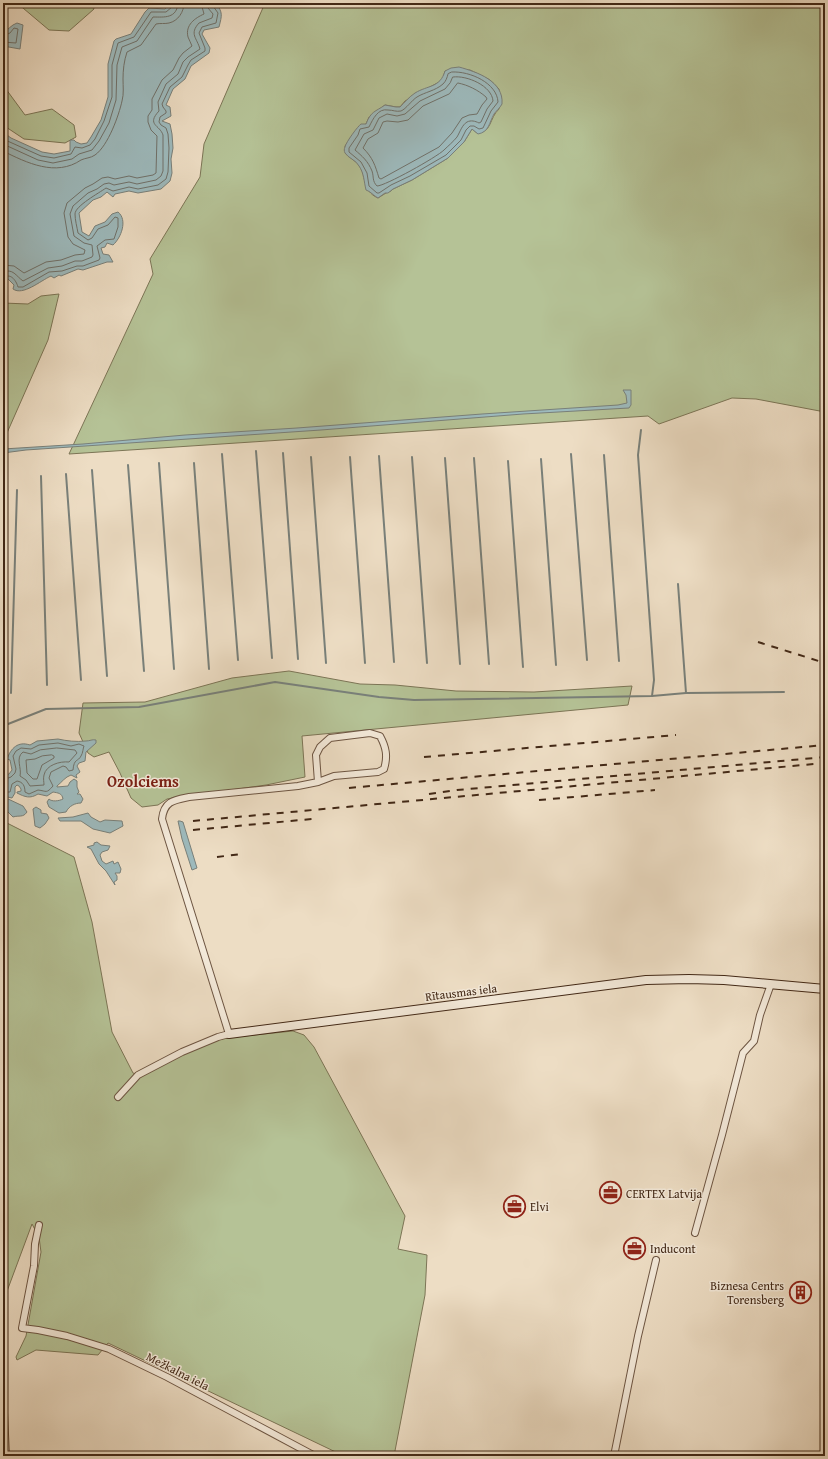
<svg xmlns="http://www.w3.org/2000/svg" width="828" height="1459" font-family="'Gentium Book Plus',serif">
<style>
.green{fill:#b5c296;stroke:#7c7556;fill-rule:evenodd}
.water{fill:#9dbabd;stroke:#79807a}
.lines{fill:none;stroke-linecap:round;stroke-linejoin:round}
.shore{stroke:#70716a;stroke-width:1}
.stream{stroke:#79807a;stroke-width:2}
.street-casing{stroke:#6d5542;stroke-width:8}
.secondary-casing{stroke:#422816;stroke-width:10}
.street{stroke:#f3e9d9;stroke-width:6}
.secondary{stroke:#f3e9d9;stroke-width:8}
.rail{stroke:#422816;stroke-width:2;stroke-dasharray:7 7;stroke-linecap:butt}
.labels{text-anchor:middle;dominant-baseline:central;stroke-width:3;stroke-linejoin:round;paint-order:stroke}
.street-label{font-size:12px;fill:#422816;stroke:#f3e9d9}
.poi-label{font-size:12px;fill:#422816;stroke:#f3e9d9;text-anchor:start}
.district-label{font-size:16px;font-weight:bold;fill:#7a1f14;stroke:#f3e9d9}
</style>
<rect width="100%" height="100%" fill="#edddc4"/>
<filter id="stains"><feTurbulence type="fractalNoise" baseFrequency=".005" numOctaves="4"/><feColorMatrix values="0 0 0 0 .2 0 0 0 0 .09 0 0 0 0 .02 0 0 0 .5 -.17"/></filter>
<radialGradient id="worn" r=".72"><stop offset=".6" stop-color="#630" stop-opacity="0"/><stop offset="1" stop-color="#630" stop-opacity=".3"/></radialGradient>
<g class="green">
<polygon points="17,3 92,3 94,9 69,31 49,30"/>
<path d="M265 3H825V412L756 399 732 398 659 424 648 416 69 454 153 274 150 259 200 177 204 144ZM470 70 490 80 499 89V109C489 118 492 133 477 133L472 129 464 142 448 158 412 180 393 189 391 191 386 193 378 198C362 191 367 177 359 165 356 161 350 158 346 154L345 146 354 133 366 124 369 117 385 105 396 107H400L405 101 439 82 443 78 445 71Z"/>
<polygon points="3,85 25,115 52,109 74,125 76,137 65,143 24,139 3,125"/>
<polygon points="59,294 48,340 3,442 3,303 28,304 41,296"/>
<polygon points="289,671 360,684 395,685 456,691 534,692 632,686 628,705 302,736 305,777 266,785 167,799 158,805 142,807 131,798 120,773 109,752 94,757 88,753 79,733 83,703 145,702 232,678"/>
<path d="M3 821 74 857 92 922 112 1032 133 1073 141 1077C163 1064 201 1043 225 1038L293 1031 304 1035 314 1047 405 1216 398 1249 427 1255 425 1295 394 1456H344L108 1343 98 1355 36 1350 17 1360 16 1357 26 1336 41 1252 39 1237 32 1224 3 1302Z"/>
</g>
<g class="water">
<path d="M170 3H216C223 13 222 15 219 27L204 30 202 34 210 48 209 53 191 66 185 79 173 89 166 105 170 107 171 116 162 121 170 124 172 134 173 148 171 159 172 173 170 181 161 189 138 193 129 191 115 194 113 197 107 192 101 197 93 200 79 213 82 232 89 236 95 226 105 222 112 214 118 212C128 220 121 238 113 245L107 243 105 247 101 248 103 254 109 255 113 262H107L83 270 78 269 61 276 59 275 54 278 51 276C40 281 23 296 13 289L14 285 8 279 3 287V135H7L11 138 42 152 54 154 70 151V140H74L76 142 81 144 87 143 91 137 101 120 108 97V64L114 41 116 39 131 34 145 12 149 8 165 9Z"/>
<path d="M17 23 23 25 20 49 3 46V33C8 30 11 25 17 23Z"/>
<path d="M459 67C477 72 504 81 502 104 500 108 496 111 494 114 489 123 489 132 478 134L472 129 464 142 448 158 412 180 393 189 388 193H385L378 198C374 196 370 191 366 190 364 182 364 173 359 166 356 160 348 158 345 153 344 151 344 149 345 147 346 142 358 126 361 124H366C371 111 375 112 385 105L396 107H400C405 102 409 97 415 93 428 85 440 88 445 71L451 68Z"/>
<polygon points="623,390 631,390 631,405 629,408 523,414 321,430 26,450 3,453 3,449 83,444 185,435 297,428 482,414 618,405 627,403 626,395"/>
<path d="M58 739C67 741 76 742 86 741 90 741 92 739 96 740V743L86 752 85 761 79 763 77 766 80 772 76 775 77 778 71 775C65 777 62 782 57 786V787L68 786 70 782 74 779 77 781V787L79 792 77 794H80L83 799 81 803C75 803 69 806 66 812L59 813 49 807 47 802 49 799C52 802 59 801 63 799 62 793 58 793 53 792L47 796 38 794C30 799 25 797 17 793V792L21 791V789L19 786 17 785 15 787V793L12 798 3 796V776L9 774 12 770 10 760 7 759C11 748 18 741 30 745L37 741Z"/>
<path d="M6 798 23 806 27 812C23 818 19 815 13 817L8 812 3 815V804Z"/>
<polygon points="36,807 41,810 41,813 47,814 49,818 45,824 40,828 35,826 33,809"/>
<polygon points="88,813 91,817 100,822 105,820 122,821 123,826 110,833 93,829 81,821 60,821 58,818 73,817"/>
<polygon points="178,821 180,821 183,822 197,868 192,870 182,839"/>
<polygon points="97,842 101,845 110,846 108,850 102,852 100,855 102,861 106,864 113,861 114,864 118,862 121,869 120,873 115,873 117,876 117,880 114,882 115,885 106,871 99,864 91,849 87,847 94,845 94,843"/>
</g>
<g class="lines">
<g class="shore">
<polyline points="3,36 10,33 14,28 18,29 16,43 3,42"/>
<path d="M452 72C470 71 497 83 498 102L491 111 483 128 479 129 474 126H470L466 130 461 140 446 155 410 176 391 185 379 193H377L369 186 367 173 361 162 349 152V148L358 135 360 129 369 127C373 119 378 108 388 110 393 110 396 112 401 111 406 109 412 100 417 97 425 92 435 91 443 84 446 81 447 78 448 74Z"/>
<path d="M453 77C467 75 492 86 493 101L487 109 481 122 479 123C475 121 471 120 467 122 462 125 460 132 457 137 453 142 448 146 444 150 437 157 385 186 377 186 372 181 374 177 372 171 368 161 362 156 355 150L364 134 373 130 379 118 387 114 397 116 405 114 420 101 445 89 450 83Z"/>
<path d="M458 83C468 85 478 90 486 97L487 99 482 105 477 114 469 115 462 118 452 133 439 147 381 179 379 178C375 165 373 158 363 148L368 139 378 133 383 122 387 121 398 122 408 120 423 106 449 94Z"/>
<polyline points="3,139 41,156 54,158 71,154 75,147 82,148 90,145 95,139 104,121 112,97 112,65 118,43 134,37 151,12 166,12 172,7 173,3"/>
<path d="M3 144 38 160 53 163 72 159 79 154 92 150 99 141 109 123 116 100 117 65 122 47 137 41 153 17C164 17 177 19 178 3"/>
<path d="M3 151C27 163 56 177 81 160 85 158 91 158 95 155 108 146 119 115 122 101 124 94 123 86 123 79 123 70 124 61 127 52L141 45 156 24C160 23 165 24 169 23 178 21 184 12 184 3"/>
<path d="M3 265 14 266 24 273 46 262 61 260 75 255 84 254 85 250 73 244 68 237 64 213 67 203 85 188 93 184 102 178 108 177 115 179 129 176 137 178 153 175 156 173 157 136 151 130 148 122V116L152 110V99L162 80 173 70 179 58 183 53 192 46C191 43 189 40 188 37 185 25 195 18 204 14L201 3"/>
<path d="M3 272C13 268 16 276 23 281L48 268 62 266 75 261H82L92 257 93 255 92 245 84 243 74 236 70 214 73 206 88 193 97 189 104 184 109 183 114 185 129 182 137 184 156 180 161 176 163 171V135C160 125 146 125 159 111L158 102 166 84 178 74 183 62 188 57 200 49C197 38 189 34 199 23L212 18 213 14 208 8 207 3"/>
<path d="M3 278C10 272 16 280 18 287H23L49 272 62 271 77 266H83L99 260 100 258 97 246 105 240 114 239 118 227V218L115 217 108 225 98 229 92 238 88 240 78 233C77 227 75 220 75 214 75 206 99 193 106 188L113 191 129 187 138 189 158 185 166 179 168 172 169 148 168 134 166 128 161 125 159 122 160 117 166 113V111L163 107 162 104 170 87 182 77 188 65 191 60 205 51V48L199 33 202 27 216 23 218 13 213 6 212 3"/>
<path d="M57 748 75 750 77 753 69 762C60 761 46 765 44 775 43 779 44 782 44 785L30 786 26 780 20 776C22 768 15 758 23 752L31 754 40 750Z"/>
<polygon points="52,755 54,756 54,758 42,765 37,779 33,779 27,773 26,760 35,759 42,756"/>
<path d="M3 780 11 777 15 773 16 769 13 756 16 751 21 748 31 749 39 745 58 743 71 746 79 744 84 746C83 748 83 753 81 756 78 762 74 758 73 770L69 771 66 767 63 766 51 772 49 778 53 786C46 794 47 791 38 790L29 794 25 792C25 786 23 782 17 781L12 784 10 792H3"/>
</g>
<g class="stream">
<polyline points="641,430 638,455 654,680 652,696"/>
<polyline points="256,451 272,658"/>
<polyline points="283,453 298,659"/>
<polyline points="222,454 238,660"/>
<polyline points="571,454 587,660"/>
<polyline points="604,455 619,661"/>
<polyline points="379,456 394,662"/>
<polyline points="311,457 326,663"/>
<polyline points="350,457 365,663"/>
<polyline points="412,457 427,663"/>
<polyline points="445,458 460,664"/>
<polyline points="474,458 489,664"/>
<polyline points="541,459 556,665"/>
<polyline points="508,461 523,667"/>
<polyline points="159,463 174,669"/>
<polyline points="194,463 209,669"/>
<polyline points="128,465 144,671"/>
<polyline points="92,470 107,676"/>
<polyline points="66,474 81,680"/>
<polyline points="41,476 47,685"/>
<polyline points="678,584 686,693"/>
<polyline points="11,693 17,490"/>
<polyline points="3,726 46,709 139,707 275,682 379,697 414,700 652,696 686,693 784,692"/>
</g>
<defs>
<g id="street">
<path d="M118 1097 138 1075 182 1052 218 1037 229 1034 162 819C164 801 174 800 189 797L298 786 318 782 334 776 378 772 384 769C388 756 386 747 380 736L370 733 330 738 320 747 316 755 318 782"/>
<polyline points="39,1225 35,1244 34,1266 22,1328 38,1330 67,1336 109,1349 167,1377 315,1456"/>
<polyline points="695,1233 722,1135 743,1053 754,1041 760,1015 771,984"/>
<polyline points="3,1391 6,1456"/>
<polyline points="614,1456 638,1336 656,1260"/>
</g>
<polyline id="secondary" points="229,1034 646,980 689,979 724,980 825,989"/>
</defs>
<use href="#street" class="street-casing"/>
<use href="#secondary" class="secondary-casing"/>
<use href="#street" class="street"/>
<use href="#secondary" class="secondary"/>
<g class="rail">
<polyline points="758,642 825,663"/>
<polyline points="424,757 676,735"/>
<polyline points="349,788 825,745"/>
<polyline points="429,794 457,790 825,757"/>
<polyline points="539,800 655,790"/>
<polyline points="193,821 825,763"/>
<polyline points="193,830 312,819"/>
<polyline points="217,857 241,854"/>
</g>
</g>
<defs>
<symbol id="office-ring" viewBox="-11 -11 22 22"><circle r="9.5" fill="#f3e9d9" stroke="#8f2418" stroke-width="1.5"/><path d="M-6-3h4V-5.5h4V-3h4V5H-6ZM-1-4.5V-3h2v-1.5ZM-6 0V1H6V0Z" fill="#8f2418"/></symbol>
<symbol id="building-ring" viewBox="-11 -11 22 22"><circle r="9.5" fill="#f3e9d9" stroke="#8f2418" stroke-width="1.5"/><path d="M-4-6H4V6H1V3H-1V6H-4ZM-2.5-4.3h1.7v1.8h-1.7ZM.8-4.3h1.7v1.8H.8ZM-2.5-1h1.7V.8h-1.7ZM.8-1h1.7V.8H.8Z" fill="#8f2418"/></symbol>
</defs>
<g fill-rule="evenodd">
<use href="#office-ring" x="598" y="1180" width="25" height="25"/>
<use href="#office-ring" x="502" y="1194" width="25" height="25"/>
<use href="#office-ring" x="622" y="1236" width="25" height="25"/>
<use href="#building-ring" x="788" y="1280" width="25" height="25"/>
</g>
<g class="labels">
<g class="street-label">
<text transform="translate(461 992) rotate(-7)">Rītausmas iela</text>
<text transform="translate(178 1371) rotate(27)">Mežkalna iela</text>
</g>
<g class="poi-label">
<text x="626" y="1193">CERTEX Latvija</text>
<text x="530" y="1206">Elvi</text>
<text x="650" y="1248">Inducont</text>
<text x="784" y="1285" text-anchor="end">Biznesa Centrs<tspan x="784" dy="14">Torensberg</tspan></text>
</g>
<g class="district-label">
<text x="143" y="781">Ozolciems</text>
</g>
</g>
<rect width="828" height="1459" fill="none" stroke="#edddc4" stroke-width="16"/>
<rect x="4" y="4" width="820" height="1451" fill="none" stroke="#422816" stroke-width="2"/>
<rect x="8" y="8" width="812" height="1443" fill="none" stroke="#422816"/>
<rect width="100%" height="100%" filter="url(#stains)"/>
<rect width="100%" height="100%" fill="url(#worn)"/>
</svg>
